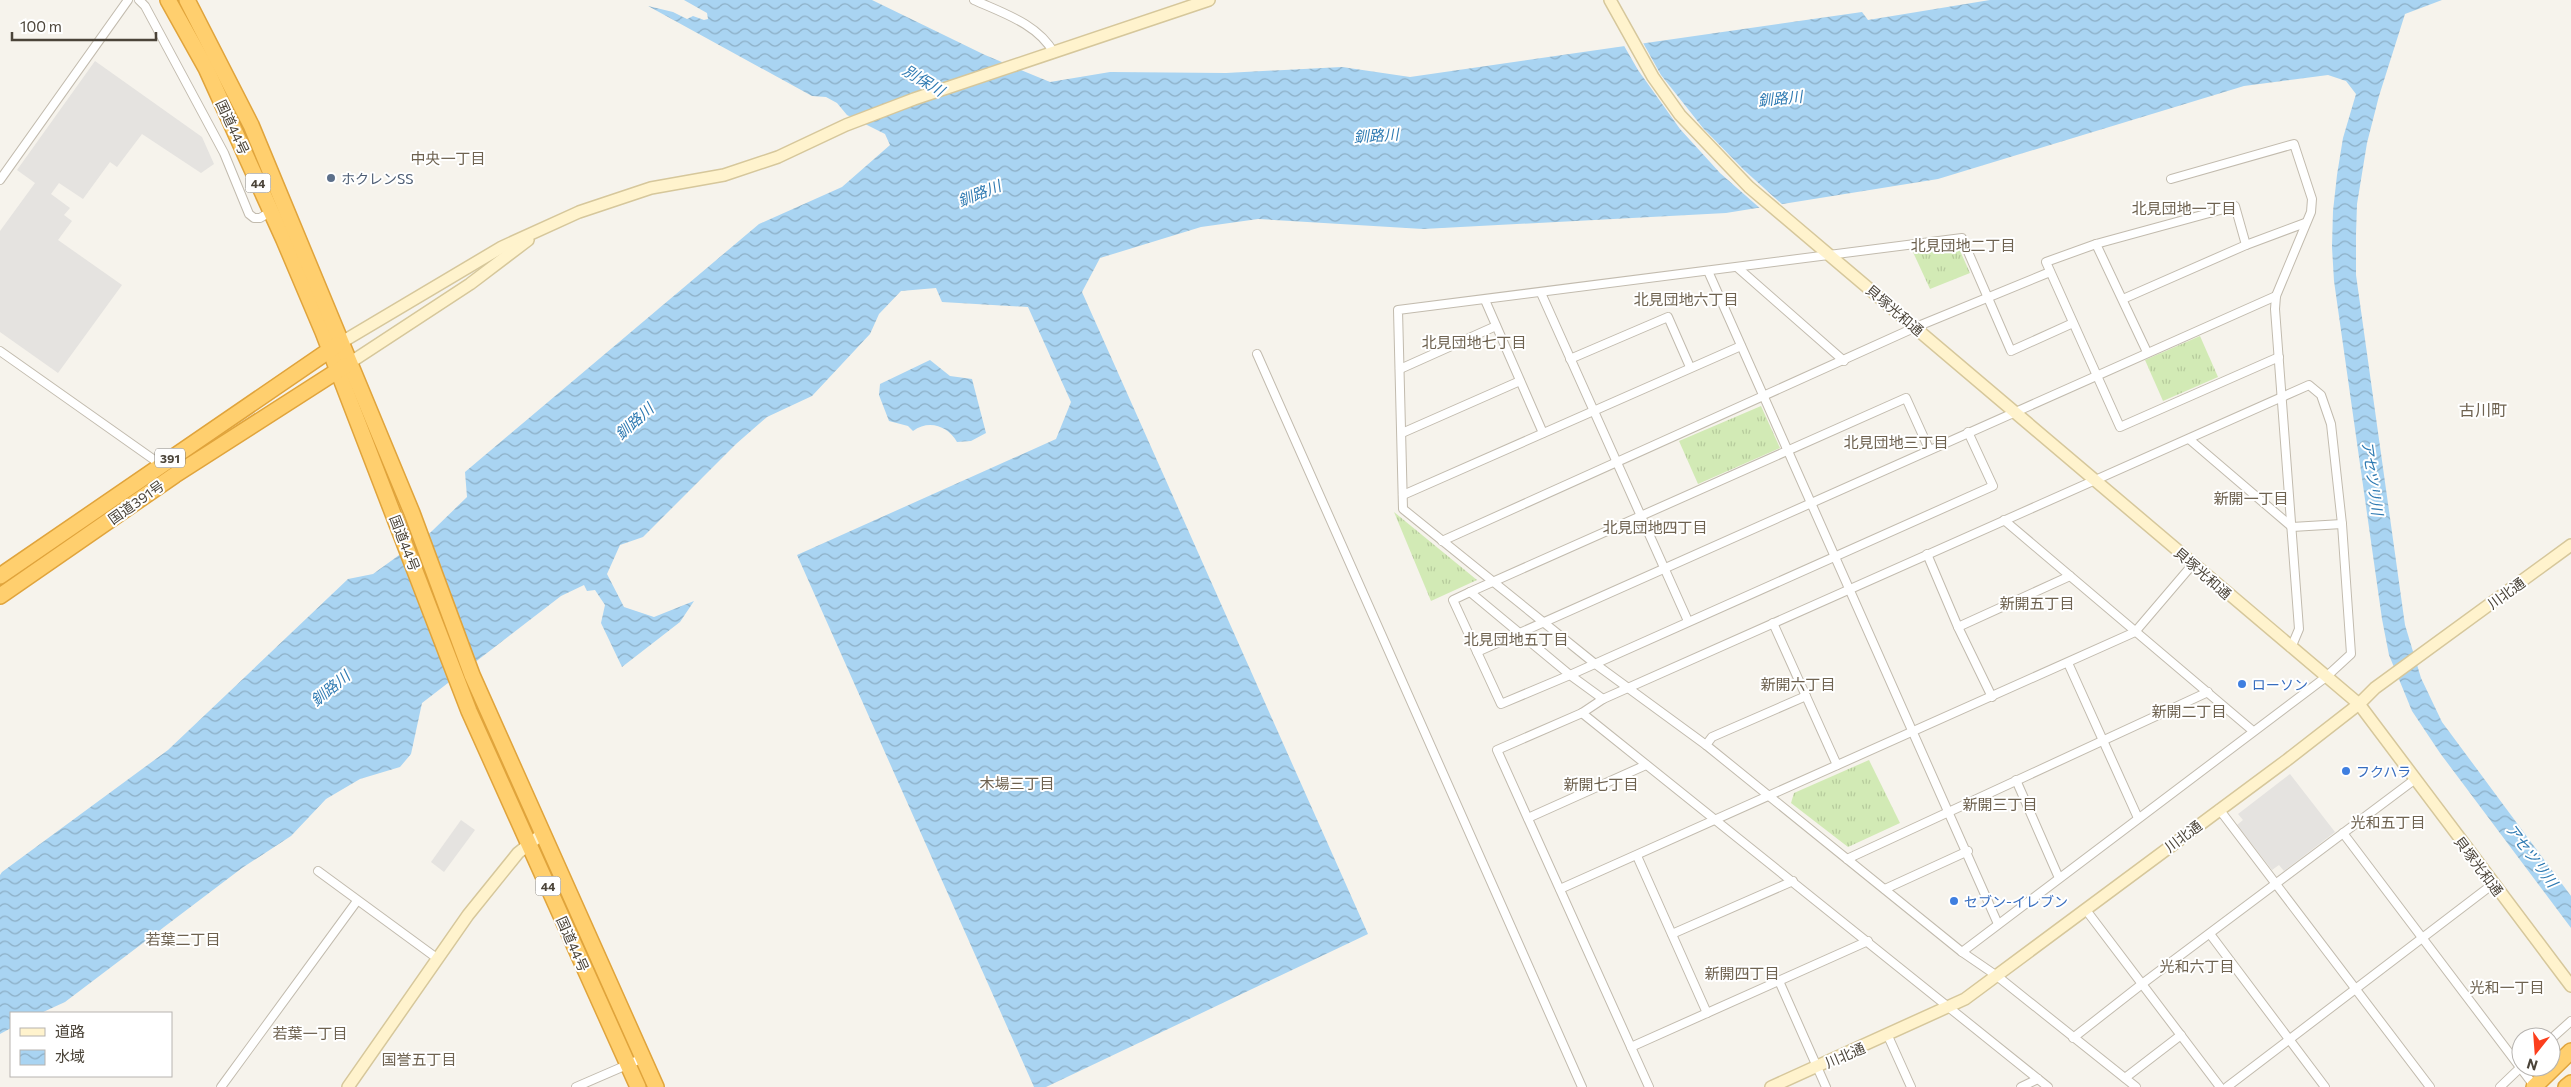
<svg xmlns="http://www.w3.org/2000/svg" width="2571" height="1087" font-family="Commissioner,'Noto Sans JP',sans-serif">
<style>
.grass{fill:url(#grass-tufts)}
.parking{fill:#e5e3e0}
.water{fill:url(#water-waves)}
.pier{fill:#f6f3ec}
.lines{fill:none;stroke-linecap:round;stroke-linejoin:round}
.street-casing{stroke:#c2bbae;stroke-width:10}
.secondary-casing{stroke:#d6c79b;stroke-width:14}
.highway-casing{stroke:#e0a43c;stroke-width:18}
.street{stroke:#fff;stroke-width:8}
.secondary{stroke:#fff3cd;stroke-width:11}
.highway{stroke:#ffcf6e;stroke-width:15}
.service-dot{fill:#5c6f8a;stroke:#fff;stroke-width:2}
.shop-dot{fill:#3f7fe0;stroke:#fff;stroke-width:2}
.labels{text-anchor:middle;dominant-baseline:central;stroke-width:4;stroke-linejoin:round;paint-order:stroke}
.shield{fill:#fff;stroke:#817c74;stroke-width:1}
.shield-label{font-size:12px;font-weight:bold;fill:#4b4439}
.street-label{font-size:14px;fill:#4b4439;stroke:#fff}
.service-label{font-size:14px;fill:#4e5e75;stroke:#fff;text-anchor:start}
.shop-label{font-size:14px;fill:#366cbe;stroke:#fff;text-anchor:start}
.water-label{font-size:15px;font-style:italic;fill:#2e7ab2;stroke:#fff}
.neighbourhood-label{font-size:15px;fill:#6e6250;stroke:#fff}
.quarter-label{font-size:16px;fill:#6e6250;stroke:#fff}
</style>
<defs>
<pattern id="grass-tufts" width="24" height="20" patternUnits="userSpaceOnUse" patternTransform="scale(1.25)"><rect width="24" height="20" fill="#d2eab5"/><path d="M3 7l-1-3M5 7V3M7 7l1-3M15 17l-1-3M17 17v-4M19 17l1-3" fill="none" stroke="#b6ca9c"/></pattern>
<pattern id="water-waves" width="16" height="10" patternUnits="userSpaceOnUse" patternTransform="scale(1.25)"><rect width="16" height="10" fill="#a9d4f2"/><path d="M0 5q4-4 8 0t8 0" fill="none" stroke="#8caec5"/></pattern>
</defs>
<rect width="100%" height="100%" fill="#f6f3ec"/>
<g class="grass">
<polygon points="1957,244 1970,273 1930,289 1912,250"/>
<polygon points="2200,336 2218,377 2163,401 2145,360"/>
<polygon points="1761,406 1780,448 1698,484 1679,441"/>
<polygon points="1394,512 1477,580 1431,601"/>
<polygon points="1869,760 1900,823 1848,847 1791,803 1794,793"/>
</g>
<g class="parking">
<polygon points="95,61 202,137 214,164 201,173 142,134 117,167 110,162 83,199 59,183 51,194 70,208 64,215 72,221 58,240 122,285 58,373 0,332 0,231 35,183 17,170"/>
<polygon points="2290,774 2335,832 2284,871 2279,865 2272,870 2237,825 2243,820 2238,814"/>
<polygon points="461,820 475,830 444,872 431,862"/>
</g>
<g class="water">
<polygon points="684,0 872,0 985,55 1050,82 1110,72 1226,73 1342,67 1410,77 1862,12 1868,20 1990,0 2442,0 2405,14 2379,96 2367,143 2357,204 2356,234 2356,275 2405,625 2421,678 2442,722 2571,896 2571,928 2440,753 2412,711 2389,655 2382,619 2334,281 2332,247 2333,211 2337,175 2343,138 2356,94 2346,81 2328,75 2244,86 1938,179 1726,213 1423,229 1258,219 1201,227 1100,258 1082,292 1368,934 1046,1087 1034,1087 797,555 1056,439 1071,402 1028,307 942,302 936,288 901,291 879,314 870,334 812,396 767,417 736,444 643,537 620,545 607,574 624,607 654,617 694,601 680,622 622,667 601,623 605,605 595,590 587,591 584,585 561,596 422,703 411,754 400,767 360,779 326,799 291,836 242,868 65,1002 41,1013 11,1013 11,1028 0,1034 0,875 2,872 168,750 348,579 373,574 431,532 467,497 465,472 759,224 842,187 890,145 885,134 847,115 837,103 826,97 812,96 648,6 673,12 687,19 693,16 704,20 708,19 707,13"/>
<path d="M930 360 950 376 972 379 986 433 971 441 957 442C948 426 929 419 913 431L908 426 889 421 879 395 880 384Z"/>
</g>
<polygon class="pier" points="1642,41 1661,75 1703,128 1744,170 1784,206 1762,210 1720,173 1680,129 1638,70 1623,44"/>
<g class="lines">
<defs>
<g id="street">
<polyline points="139,0 145,6 224,153 249,214 254,218 260,218 272,211"/>
<path d="M974 0C1003 13 1038 24 1054 53"/>
<polyline points="2171,179 2294,144 2312,199 2311,212 2276,296 2275,309 2299,629 2291,648"/>
<polyline points="0,180 128,0"/>
<polyline points="2096,244 2147,352"/>
<polyline points="2246,245 2235,206 2096,244 2046,262 2120,427 2279,357"/>
<polyline points="1738,268 1844,361"/>
<polyline points="1708,271 1998,924"/>
<polyline points="1541,293 1688,621"/>
<polyline points="2123,299 2246,245 2305,223"/>
<polyline points="1485,300 1543,433"/>
<polyline points="2073,323 2011,351 1962,238 1398,310 1403,509 1594,663 1706,745 1962,952 1997,976 2136,1087"/>
<polyline points="0,351 160,464"/>
<polyline points="1257,354 1582,1087"/>
<polyline points="1570,359 1668,317 1690,367"/>
<polyline points="1400,369 1496,326"/>
<polyline points="1402,433 1520,381"/>
<polyline points="2189,439 2292,527 2342,524"/>
<polyline points="1403,495 1741,346"/>
<polyline points="2004,520 2253,731"/>
<polyline points="1442,541 1916,327 2050,272"/>
<polyline points="1927,554 1958,627 1992,697"/>
<polyline points="1470,592 1906,398 1929,449"/>
<polyline points="1773,623 1837,765"/>
<polyline points="1958,627 2070,576"/>
<polyline points="1477,652 2276,296"/>
<polyline points="2068,663 2138,818"/>
<polyline points="1603,699 1570,675 1470,592 1453,600 1501,704 1570,675 1993,486 1968,432"/>
<polyline points="1582,713 2048,1087"/>
<polyline points="1706,745 1712,737 1806,696"/>
<polyline points="2016,780 2059,878"/>
<polyline points="2219,809 2430,1087"/>
<polyline points="1528,818 1646,765"/>
<polyline points="2343,833 2535,1087"/>
<polyline points="1637,856 1707,1013"/>
<polyline points="1847,859 2208,692"/>
<polyline points="318,871 438,959"/>
<polyline points="1560,889 2135,632 2193,564"/>
<polyline points="1885,889 1968,851"/>
<polyline points="2086,910 2220,1087"/>
<polyline points="1672,934 1793,881"/>
<polyline points="2210,934 2325,1087"/>
<polyline points="1779,981 1826,1087"/>
<polyline points="1888,1036 1911,1087"/>
<polyline points="2073,1038 2142,984 2414,780"/>
<polyline points="2551,1039 2571,1021"/>
<polyline points="1631,1047 1868,941"/>
<polyline points="2125,1078 2181,1035"/>
<polyline points="221,1087 357,901"/>
<polyline points="576,1087 643,1058"/>
<polyline points="1649,1087 1497,750 1582,713 1603,699 2309,385 2321,395 2331,424 2342,524 2351,654 2326,677 1962,952"/>
<polyline points="2021,1087 2038,1079"/>
<polyline points="2227,1087 2493,884"/>
<polyline points="2500,1087 2521,1067"/>
</g>
<g id="secondary">
<polyline points="1610,0 1653,77 1680,115 1749,187 2359,704 2571,986"/>
<polyline points="342,342 502,247 579,212 651,188 724,175 778,157 846,125 914,99 1209,0"/>
<polyline points="351,362 470,284 528,240"/>
<polyline points="348,1087 468,915 518,853 542,834"/>
<polyline points="1771,1087 1965,999 2287,760 2359,704 2375,688 2571,545"/>
</g>
<g id="highway">
<polyline points="168,0 206,68 284,240 323,332 469,711 638,1087"/>
<polyline points="187,0 251,125 412,513 472,675 656,1087"/>
<polyline points="0,576 337,345"/>
<polyline points="0,596 175,475 345,366"/>
<polyline points="2534,1087 2571,1051"/>
<polyline points="2566,1087 2571,1083"/>
</g>
</defs>
<use href="#street" class="street-casing"/>
<use href="#secondary" class="secondary-casing"/>
<use href="#highway" class="highway-casing"/>
<use href="#street" class="street"/>
<use href="#secondary" class="secondary"/>
<use href="#highway" class="highway"/>
</g>
<circle class="service-dot" cx="331" cy="178" r="5"/>
<g class="shop-dot">
<circle cx="2242" cy="684" r="5"/>
<circle cx="2346" cy="771" r="5"/>
<circle cx="1954" cy="901" r="5"/>
</g>
<g class="labels">
<g class="shield">
<rect x="245.5" y="173.5" width="25" height="19" rx="4"/>
<rect x="155" y="448.5" width="30" height="19" rx="4"/>
<rect x="535.5" y="876.5" width="25" height="19" rx="4"/>
</g>
<g class="shield-label">
<text x="258" y="183">44</text>
<text x="170" y="458">391</text>
<text x="548" y="886">44</text>
</g>
<g class="street-label">
<text transform="translate(233 127) rotate(65)">国道44号</text>
<text transform="translate(1895 310) rotate(40)">貝塚光和通</text>
<text transform="translate(136 502) rotate(-35)">国道391号</text>
<text transform="translate(405 543) rotate(69)">国道44号</text>
<text transform="translate(2203 573) rotate(41)">貝塚光和通</text>
<text transform="translate(2506 593) rotate(-36)">川北通</text>
<text transform="translate(2183 836) rotate(-37)">川北通</text>
<text transform="translate(2479 866) rotate(53)">貝塚光和通</text>
<text transform="translate(573 944) rotate(66)">国道44号</text>
<text transform="translate(1845 1055) rotate(-23)">川北通</text>
</g>
<g class="service-label">
<text x="341" y="178">ホクレンSS</text>
</g>
<g class="shop-label">
<text x="2252" y="684">ローソン</text>
<text x="2356" y="771">フクハラ</text>
<text x="1964" y="901">セブン-イレブン</text>
</g>
<g class="water-label">
<text transform="translate(924 80) rotate(31)">別保川</text>
<text transform="translate(1780 98) rotate(-6)">釧路川</text>
<text transform="translate(1376 135) rotate(-4)">釧路川</text>
<text transform="translate(979 193) rotate(-22)">釧路川</text>
<text transform="translate(634 421) rotate(-42)">釧路川</text>
<text transform="translate(2373 478) rotate(82)">アセツリ川</text>
<text transform="translate(330 688) rotate(-40)">釧路川</text>
<text transform="translate(2532 855) rotate(53)">アセツリ川</text>
</g>
<g class="neighbourhood-label">
<text x="448" y="158">中央一丁目</text>
<text x="2184" y="208">北見団地一丁目</text>
<text x="1963" y="245">北見団地二丁目</text>
<text x="1686" y="299">北見団地六丁目</text>
<text x="1474" y="342">北見団地七丁目</text>
<text x="1896" y="442">北見団地三丁目</text>
<text x="2251" y="498">新開一丁目</text>
<text x="1655" y="527">北見団地四丁目</text>
<text x="2037" y="603">新開五丁目</text>
<text x="1516" y="639">北見団地五丁目</text>
<text x="1798" y="684">新開六丁目</text>
<text x="2189" y="711">新開二丁目</text>
<text x="1017" y="783">木場三丁目</text>
<text x="1601" y="784">新開七丁目</text>
<text x="2000" y="804">新開三丁目</text>
<text x="2388" y="822">光和五丁目</text>
<text x="183" y="939">若葉二丁目</text>
<text x="2197" y="966">光和六丁目</text>
<text x="1742" y="973">新開四丁目</text>
<text x="2507" y="987">光和一丁目</text>
<text x="310" y="1033">若葉一丁目</text>
<text x="419" y="1059">国誉五丁目</text>
</g>
<g class="quarter-label">
<text x="2483" y="409">古川町</text>
</g>
</g>
<rect x="10" y="1012" width="162" height="65" fill="#ffffff" stroke="#b7b4b0"/>
<rect x="20" y="1028" width="25" height="8" fill="#fff3cd" stroke="#b7b4b0"/>
<text x="55" y="1037" font-size="15" fill="#4b4439">道路</text>
<rect x="20" y="1050" width="25" height="15" fill="url(#water-waves)" stroke="#b7b4b0"/>
<text x="55" y="1062" font-size="15" fill="#4b4439">水域</text>
<g transform="translate(2536 1052) rotate(197)"><circle r="24" fill="#ffffff" stroke="#b7b4b0"/>
<path d="M0-4L9 19L0 12L-9 19Z" fill="#fc3f1d"/>
<text y="-8" font-size="14" font-weight="bold" text-anchor="middle" fill="#4b4439">N</text>
</g>
<path d="M12 32v8h144v-8" fill="none" stroke="#4b4439" stroke-width="2.5"/>
<text x="20" y="32" font-size="15" fill="#4b4439" stroke="#ffffff" stroke-width="4" paint-order="stroke">100 m</text>
</svg>
